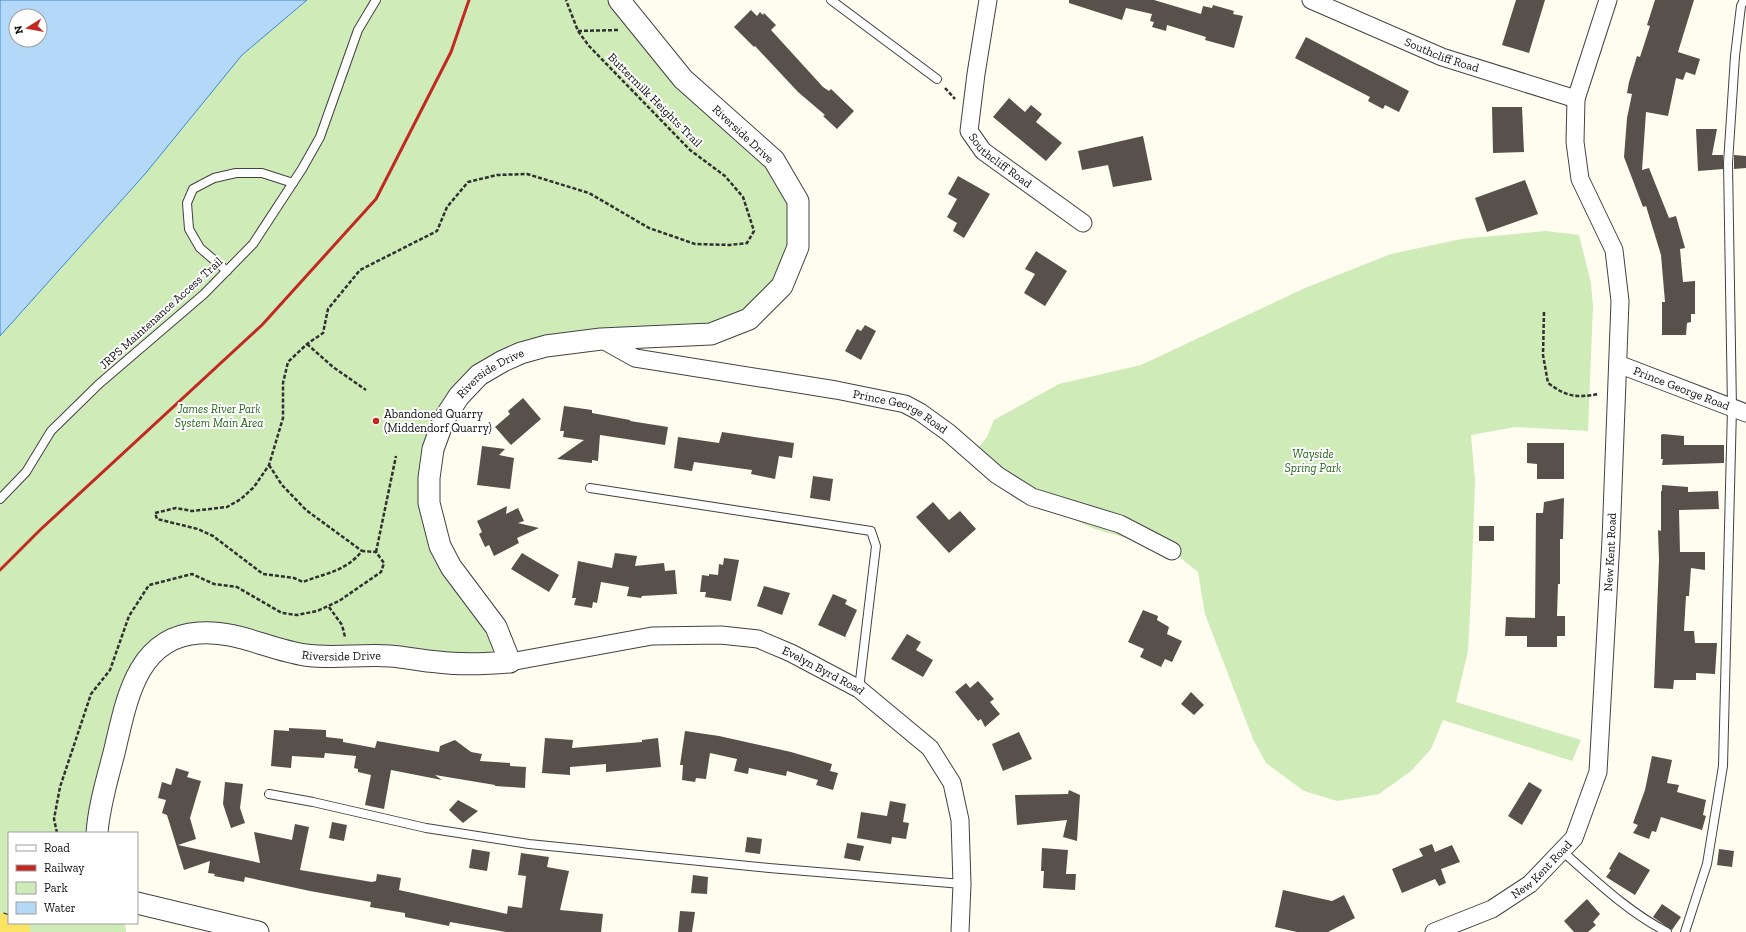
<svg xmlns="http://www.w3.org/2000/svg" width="1746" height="932" font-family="'Zilla Slab',serif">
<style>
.green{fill:#ceebb8}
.water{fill:#b4d8f8;stroke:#3987d0;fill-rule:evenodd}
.building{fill:#58514b}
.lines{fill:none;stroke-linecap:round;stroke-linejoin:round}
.service-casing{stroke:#424242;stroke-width:10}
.minor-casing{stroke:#424242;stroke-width:19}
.tertiary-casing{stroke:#424242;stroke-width:23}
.path{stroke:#313131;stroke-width:2.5;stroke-dasharray:4 2;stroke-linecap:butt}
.service{stroke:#fff;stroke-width:8}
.minor{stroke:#fff;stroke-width:17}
.tertiary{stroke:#fff;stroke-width:21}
.rail{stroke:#c22923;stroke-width:3}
.primary-bridge-casing{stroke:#202020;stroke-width:24;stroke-linecap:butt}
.primary-bridge{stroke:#fbe464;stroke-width:22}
.poi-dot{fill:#c22923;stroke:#fff;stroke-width:1.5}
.labels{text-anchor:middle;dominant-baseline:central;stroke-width:4;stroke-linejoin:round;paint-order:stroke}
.street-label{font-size:12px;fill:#0f0f0f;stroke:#fff}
.park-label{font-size:12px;font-style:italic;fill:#26681d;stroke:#fff}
.poi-label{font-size:12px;fill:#0f0f0f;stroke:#fff;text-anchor:start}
</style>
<rect width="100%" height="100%" fill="#fffdf0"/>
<g class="green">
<polygon points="307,0 619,0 774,160 798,201 798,247 749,319 503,361 444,420 429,503 510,662 458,664 228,635 152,654 97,833 9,833 9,923 125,923 126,932 0,932 0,336 145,174 242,55"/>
<polygon points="1546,231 1579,235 1591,283 1593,306 1588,431 1515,427 1471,435 1475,480 1471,594 1468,651 1456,702 1581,740 1572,761 1443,720 1431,749 1411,771 1379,794 1337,801 1304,791 1266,763 1253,739 1205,614 1198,572 1172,551 1095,529 1070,518 973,455 987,437 994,420 1059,384 1141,365 1305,288 1391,254 1461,239"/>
</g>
<path class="water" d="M0 0H307L242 55 145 174 0 336ZM16 16H40V40H16Z"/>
<g class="building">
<polygon points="1069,0 1154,0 1201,14 1203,6 1212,8 1213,5 1234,11 1233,14 1243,16 1234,48 1205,40 1206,37 1167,25 1166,31 1152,27 1154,22 1150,21 1152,14 1126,8 1122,20 1069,3"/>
<polygon points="1516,0 1545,0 1529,53 1502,45"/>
<polygon points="1655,0 1694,0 1678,52 1700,59 1695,75 1686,72 1683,80 1676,78 1668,116 1646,112 1642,170 1649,168 1669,218 1676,216 1685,248 1680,249 1683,282 1695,281 1695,314 1691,314 1691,322 1687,323 1686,335 1662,335 1662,302 1665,302 1661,255 1646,206 1643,207 1624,157 1627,118 1632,94 1627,93 1629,82 1637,56 1640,57 1650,26 1647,25"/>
<polygon points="751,10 757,16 760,12 763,15 764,13 776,25 771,30 823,87 829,91 831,89 854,111 837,129 823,116 825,115 798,92 755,46 754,47 734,27"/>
<polygon points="1306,37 1409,91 1399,112 1385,105 1383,109 1368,101 1370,97 1295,58"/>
<polygon points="1009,98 1025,112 1031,105 1042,114 1036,122 1062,143 1046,161 993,117"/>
<polygon points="1492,107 1522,107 1524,152 1493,153"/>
<polygon points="1696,129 1717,129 1712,155 1723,155 1723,169 1698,171"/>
<polygon points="1143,136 1152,180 1113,187 1108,165 1082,170 1078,151"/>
<polygon points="1734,155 1746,156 1746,168 1734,169"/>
<polygon points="958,176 990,194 964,238 953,231 957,223 947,217 957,199 948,194"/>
<polygon points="1525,180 1538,214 1487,232 1475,198"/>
<polygon points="1036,251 1067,271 1045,306 1024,293 1035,274 1025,269"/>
<polygon points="865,325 876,331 861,360 845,351 857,329 861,331"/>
<polygon points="523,398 541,419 511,445 495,427 510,414 508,411"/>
<polygon points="564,406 592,410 592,413 630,420 630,421 668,427 665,445 600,435 598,461 592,460 592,463 557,459 584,440 563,437 564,431 560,431"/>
<polygon points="722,432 794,443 792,458 779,456 775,479 751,474 752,470 694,462 692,471 674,468 678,437 719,443"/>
<polygon points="1663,434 1684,436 1684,445 1724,445 1724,463 1662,465 1663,459 1661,459 1661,435"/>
<polygon points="1527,443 1564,443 1564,479 1537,479 1537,464 1527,463"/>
<polygon points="482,446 505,449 499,455 514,458 510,489 477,485"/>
<polygon points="813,476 833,479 830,501 810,498"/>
<polygon points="1662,485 1688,487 1688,492 1718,491 1719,509 1679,510 1680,552 1705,552 1705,570 1691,568 1689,596 1686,596 1684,631 1694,631 1695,643 1717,643 1715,674 1696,673 1696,680 1674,680 1673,689 1654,688 1659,560 1658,530 1661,531 1661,491 1662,491"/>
<polygon points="1564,498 1563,539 1560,539 1560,584 1558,584 1557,616 1565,616 1565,636 1557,636 1557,647 1527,647 1527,636 1505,636 1506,617 1535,618 1536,513 1543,513 1544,502"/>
<polygon points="933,502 949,520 960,511 976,529 949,553 916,517"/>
<polygon points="507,506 506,514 518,508 524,521 518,523 539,528 517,538 519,543 494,556 489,545 485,547 479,534 482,532 477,521"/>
<rect x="1479" y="526" width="15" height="15"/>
<polygon points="522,553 559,575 549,592 511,569"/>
<polygon points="615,553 637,556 635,566 664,563 665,571 675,570 677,594 642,596 641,598 627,596 629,587 601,582 597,603 593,602 592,608 574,605 576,598 572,598 578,561 612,568"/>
<polygon points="724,558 739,560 731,601 705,597 706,592 700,592 702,575 709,576 709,574 718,575 719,564 723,565"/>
<polygon points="764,586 790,593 782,615 757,606"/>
<polygon points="833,594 847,600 845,604 857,610 845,637 818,625"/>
<polygon points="1143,610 1158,616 1157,620 1169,627 1167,634 1182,641 1172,662 1165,659 1161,667 1140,657 1144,649 1128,642"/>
<polygon points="907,634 921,642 916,650 933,660 923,677 891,659"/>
<polygon points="978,681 994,699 990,702 1000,714 985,727 981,719 978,721 955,692 966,683 970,688"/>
<polygon points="1191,692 1204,705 1194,715 1181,704"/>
<polygon points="289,728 326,730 326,737 343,739 343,742 375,748 377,741 439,752 440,746 455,740 471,752 482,754 480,761 510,763 510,766 526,767 525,788 495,786 495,785 435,775 442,780 391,770 384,809 365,805 371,775 358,772 358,769 354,768 356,756 325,753 324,758 292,756 291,768 271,766 274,730 289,731"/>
<polygon points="685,731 719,736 791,752 832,764 830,771 838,773 833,790 816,785 818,780 787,771 786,776 749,768 748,774 734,771 737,759 710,753 706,779 696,778 695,782 682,780 683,765 680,765"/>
<polygon points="1019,732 1032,759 1003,771 992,744"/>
<polygon points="545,738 573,740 572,748 642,742 642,740 658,738 661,767 606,772 606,764 570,767 570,775 542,773"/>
<polygon points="1652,756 1672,760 1667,783 1679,785 1677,792 1706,800 1703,815 1706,816 1702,830 1661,817 1656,832 1652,831 1649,839 1633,833 1638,825 1633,823 1645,790"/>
<polygon points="176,768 189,772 187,777 201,781 190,818 196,839 178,845 260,863 254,832 292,840 295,824 309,827 300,870 372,882 376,881 377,874 401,878 399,890 507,914 508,906 522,908 526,876 518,875 521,853 549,857 547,867 569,871 560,910 603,914 601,932 506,932 450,922 449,926 405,917 405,913 370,907 371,902 310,891 245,877 244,882 214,876 215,874 208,873 210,861 184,870 167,815 162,813 166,800 158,798 162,782 171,785"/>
<polygon points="225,782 243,784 240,808 245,823 231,828 223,804"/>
<polygon points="1529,782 1542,790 1522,825 1508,816"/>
<polygon points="1069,790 1080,795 1077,841 1063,837 1067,820 1017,825 1015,795 1068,794"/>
<polygon points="458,800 478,811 463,823 449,810"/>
<polygon points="890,801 906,804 903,822 909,823 906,839 892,837 891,844 857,838 861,812 887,816"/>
<polygon points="332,822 347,825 344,841 329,838"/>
<polygon points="747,837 762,839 760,854 745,852"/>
<polygon points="847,843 864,846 860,861 844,858"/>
<polygon points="1432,844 1435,852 1452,845 1460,862 1441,869 1446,883 1439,886 1435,879 1402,893 1392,869 1423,856 1419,849"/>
<polygon points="1042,848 1068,850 1066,874 1076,874 1075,890 1043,888 1044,871 1041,871"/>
<polygon points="472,849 490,852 487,871 469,868"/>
<polygon points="1719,849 1734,851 1732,867 1717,865"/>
<polygon points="1619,852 1650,870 1635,895 1606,877 1611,870 1609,869"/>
<polygon points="693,875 708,877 707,894 691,893"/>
<polygon points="1283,890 1332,901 1344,895 1355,918 1328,932 1297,932 1275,927"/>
<polygon points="1587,899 1600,914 1593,922 1596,925 1588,932 1574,932 1564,921"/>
<polygon points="1662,904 1681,917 1672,930 1653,917"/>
<polygon points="680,911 695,912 692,932 678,932"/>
</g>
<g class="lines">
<defs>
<g id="service">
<polyline points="831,0 937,79"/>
<polyline points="227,271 200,248 189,229 187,203 193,189 214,178 236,173 262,173 293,183"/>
<polyline points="590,488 871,531 876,546 859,689"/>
<polyline points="0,499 26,472 51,431 99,384 204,294 253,244 302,169 320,137 358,30 376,0"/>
<polyline points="269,794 313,802 426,828 529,844 769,868 962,884"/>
<path d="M1562 851C1595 880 1628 912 1667 932"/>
<polyline points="1685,932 1707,864 1723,766 1732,408 1728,163 1735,56 1741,6 1744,0"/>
</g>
<g id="minor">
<path id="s1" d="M988 0 976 74 969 131 983 151 1083 223"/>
<path id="s2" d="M1311 0 1442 57 1576 99"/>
<path id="s3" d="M601 339 635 358 836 390 905 404 920 412 949 433 997 475 1032 497 1120 524 1172 551"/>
<path id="s4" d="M1618 364 1746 413"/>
<path id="s5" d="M510 662 652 636 721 635 758 639 791 653 859 689 930 748 952 783 960 820 962 884 960 932"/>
<path id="s6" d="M1434 932 1492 909 1530 884 1574 838 1598 772 1611 540 1620 301 1614 250 1580 179 1575 142 1576 99 1608 0"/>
</g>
<g id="tertiary">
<path id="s7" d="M97 833C99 806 107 780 114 753 126 704 135 637 199 633 236 630 270 650 305 655 333 659 361 654 390 656 406 657 421 661 438 662 462 665 486 664 510 662L496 627 451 567 440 546 429 503V478L433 449 444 419 459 396 479 375 503 361 521 353 546 346 601 339 711 334 749 319 782 286 798 247V201L774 160 683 79 619 0"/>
<polyline points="137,903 258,932"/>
</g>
</defs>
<use href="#service" class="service-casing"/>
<use href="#minor" class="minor-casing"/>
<use href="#tertiary" class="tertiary-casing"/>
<g class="path">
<polyline points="578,31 619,30"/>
<polyline points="945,88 955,99"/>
<path d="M1544 312 1543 355 1548 383C1567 397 1576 398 1599 394"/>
<polyline points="307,344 333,367 366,390"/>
<polyline points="269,465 282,485 306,510 362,551"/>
<polyline points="376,552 396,456"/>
<polyline points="329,607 342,625 345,637"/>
<path d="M57 833 54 819 60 787 91 694 110 670 129 616 149 585 192 574 214 584 237 587 282 613 297 615 317 611 339 601 381 572 384 563 376 552 362 551C345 572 325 573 303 582L294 578 263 574 213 536 198 529 157 519 155 513 176 508 192 511 227 507 241 499 254 487 269 465 283 418V383L288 362 307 344 323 333 328 309 360 270 437 231 447 207 468 182 497 175 527 174 589 193 649 228 695 244 730 245 747 243 754 231 743 197 725 176 690 150 589 46 578 31 566 0"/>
</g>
<use href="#service" class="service"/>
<use href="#minor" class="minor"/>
<use href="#tertiary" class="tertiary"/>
<polyline class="rail" points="0,570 40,530 262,325 376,199 451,52 469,0"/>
<defs>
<polyline id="primary-bridge" points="0,924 19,930"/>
</defs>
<use href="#primary-bridge" class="primary-bridge-casing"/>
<use href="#primary-bridge" class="primary-bridge"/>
</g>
<circle class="poi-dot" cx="376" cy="421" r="4"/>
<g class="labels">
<g class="street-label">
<text stroke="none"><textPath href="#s2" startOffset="142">Southcliff Road</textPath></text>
<text transform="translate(655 100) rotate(45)">Buttermilk Heights Trail</text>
<text transform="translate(743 134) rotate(43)">Riverside Drive</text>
<text stroke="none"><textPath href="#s1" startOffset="176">Southcliff Road</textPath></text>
<text transform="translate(161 313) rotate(-42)">JRPS Maintenance Access Trail</text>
<text stroke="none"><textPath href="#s7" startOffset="890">Riverside Drive</textPath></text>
<text stroke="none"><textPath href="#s4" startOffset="68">Prince George Road</textPath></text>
<text stroke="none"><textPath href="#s3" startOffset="311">Prince George Road</textPath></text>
<text stroke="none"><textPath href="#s6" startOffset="462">New Kent Road</textPath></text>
<text stroke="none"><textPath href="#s7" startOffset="387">Riverside Drive</textPath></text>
<text stroke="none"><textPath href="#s5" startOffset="323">Evelyn Byrd Road</textPath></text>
<text stroke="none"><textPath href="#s6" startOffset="126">New Kent Road</textPath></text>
</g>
<g class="park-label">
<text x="219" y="409">James River Park<tspan x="219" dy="14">System Main Area</tspan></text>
<text x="1313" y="454">Wayside<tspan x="1313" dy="14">Spring Park</tspan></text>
</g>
<g class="poi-label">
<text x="384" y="414">Abandoned Quarry<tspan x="384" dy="14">(Middendorf Quarry)</tspan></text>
</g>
</g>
<rect x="8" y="832" width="130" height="92" fill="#ffffff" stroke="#9f9f9f"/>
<rect x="16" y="845" width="20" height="6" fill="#ffffff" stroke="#9f9f9f"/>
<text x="44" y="852" font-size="12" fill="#0f0f0f">Road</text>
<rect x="16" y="865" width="20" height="6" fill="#c22923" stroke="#9f9f9f"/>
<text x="44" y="872" font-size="12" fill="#0f0f0f">Railway</text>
<rect x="16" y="882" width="20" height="12" fill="#ceebb8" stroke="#9f9f9f"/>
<text x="44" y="892" font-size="12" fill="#0f0f0f">Park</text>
<rect x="16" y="902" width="20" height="12" fill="#b4d8f8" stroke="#9f9f9f"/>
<text x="44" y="912" font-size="12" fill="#0f0f0f">Water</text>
<g transform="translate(28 28) rotate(259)"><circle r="19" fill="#ffffff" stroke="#9f9f9f"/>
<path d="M0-3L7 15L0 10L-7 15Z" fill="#c22923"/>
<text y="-6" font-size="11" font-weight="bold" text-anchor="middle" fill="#0f0f0f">N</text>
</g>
</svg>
